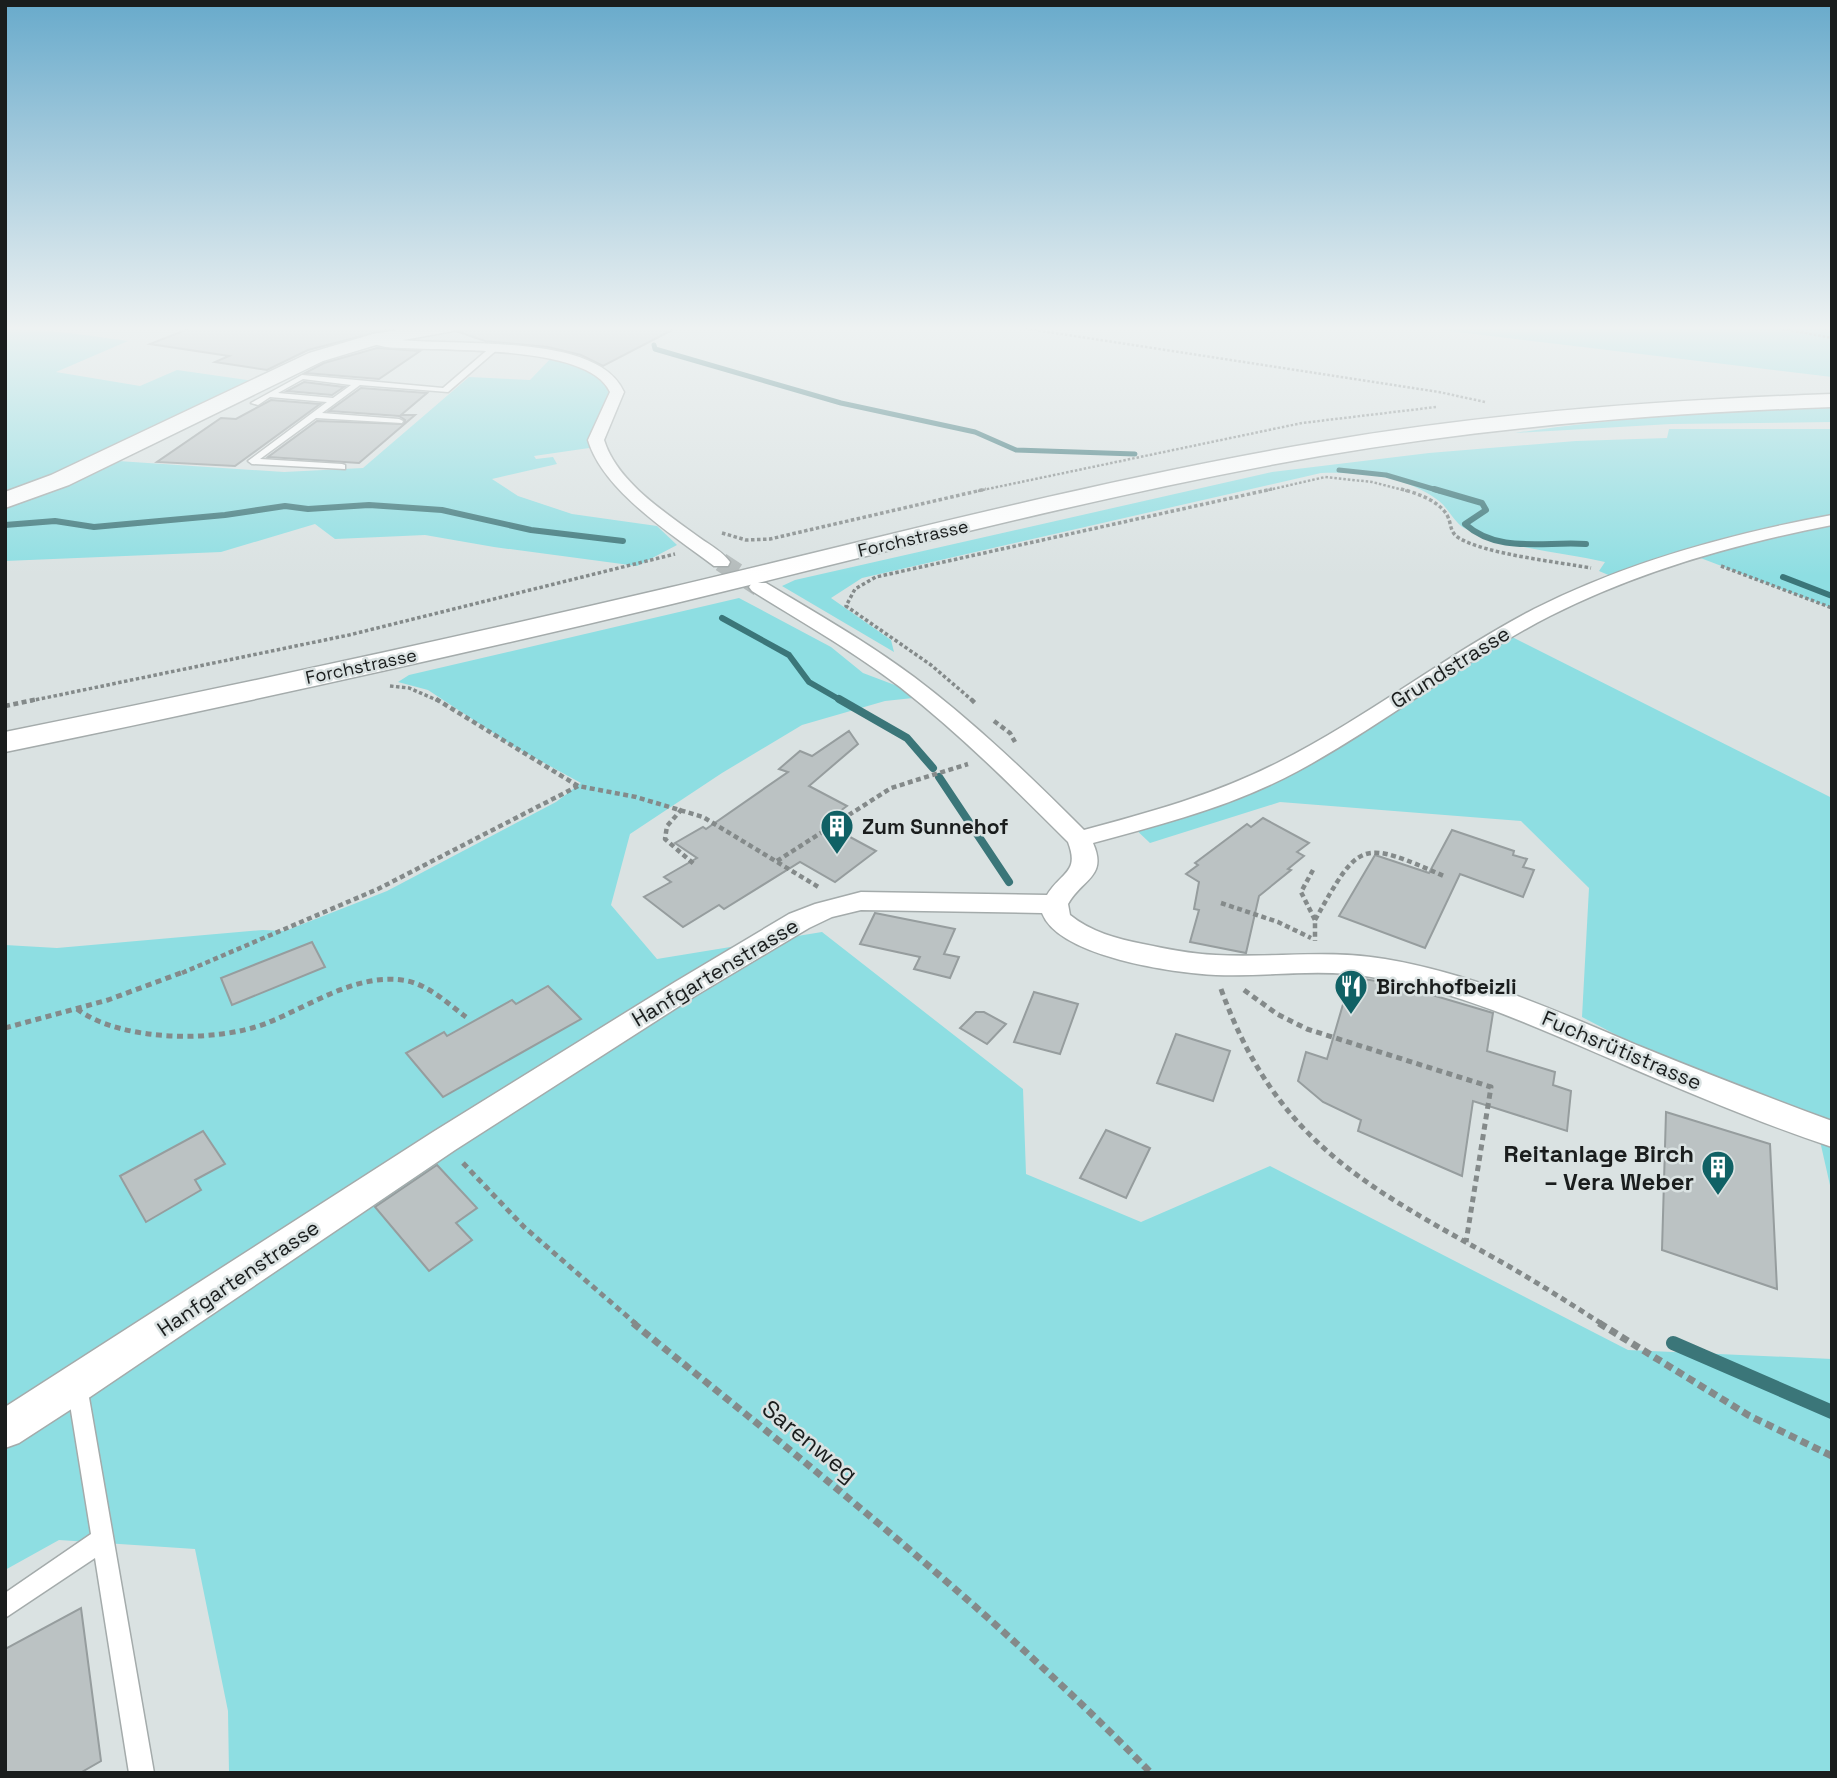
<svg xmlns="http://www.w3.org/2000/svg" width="1837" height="1778" font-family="'Space Grotesk',sans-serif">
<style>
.green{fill:#8edee2}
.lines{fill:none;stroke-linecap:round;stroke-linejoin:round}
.stream-far3{stroke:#3b7679;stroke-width:5}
.stream-far2{stroke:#3b7679;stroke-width:6}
.stream-far1{stroke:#3b7679;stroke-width:8}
.stream{stroke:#3b7679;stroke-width:14}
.building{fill:#bbc2c3;stroke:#969d9e;stroke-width:2}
.street-tunnel{stroke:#b4bbbb;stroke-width:19;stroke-dasharray:19 10;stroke-linecap:butt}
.lane-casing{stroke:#a4abab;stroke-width:3}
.street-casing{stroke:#a4abab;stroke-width:3}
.secondary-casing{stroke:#a4abab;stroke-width:3}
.highway-casing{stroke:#a4abab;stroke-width:3}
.path-far4{stroke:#848a8a;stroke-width:2.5;stroke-dasharray:2.5 2;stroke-linecap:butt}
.path-far3{stroke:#848a8a;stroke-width:3.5;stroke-dasharray:3.5 2.5;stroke-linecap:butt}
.path-far2{stroke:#848a8a;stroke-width:4.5;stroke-dasharray:5 3.5;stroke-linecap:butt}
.path-far1{stroke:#848a8a;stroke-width:5;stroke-dasharray:6 4.5;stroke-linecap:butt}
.path{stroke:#848a8a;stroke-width:7;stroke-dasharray:8 5;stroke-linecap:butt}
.lane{fill:#fff;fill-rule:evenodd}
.street{fill:#fff;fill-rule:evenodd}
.secondary{fill:#fff;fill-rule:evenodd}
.highway{fill:#fff;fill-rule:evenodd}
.labels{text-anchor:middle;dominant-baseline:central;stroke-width:5;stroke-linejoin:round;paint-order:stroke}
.far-street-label{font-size:18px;fill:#1a1d1d;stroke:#dae2e2}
.street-label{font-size:21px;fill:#1a1d1d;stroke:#dae2e2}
.poi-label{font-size:21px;font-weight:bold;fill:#1a1d1d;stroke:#dae2e2;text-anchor:start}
.near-poi-label{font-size:24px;font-weight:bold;fill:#1a1d1d;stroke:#dae2e2;text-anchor:end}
.near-street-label{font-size:24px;fill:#1a1d1d;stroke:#dae2e2}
</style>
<rect width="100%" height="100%" fill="#dae2e2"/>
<g class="green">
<polygon points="1417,327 1832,327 1832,377 1433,329"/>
<polygon points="5,328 70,333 128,341 56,372 140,386 177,370 261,382 103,460 284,472 363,468 469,377 530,380 554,355 614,384 596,447 534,456 536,459 553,457 557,464 492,479 518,496 572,514 657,526 677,545 637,566 494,547 425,535 335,539 315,524 221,552 5,561"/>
<path d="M1832 408V422L1671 424 1515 433C1619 417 1726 411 1832 408Z"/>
<path d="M1669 429H1832V608L1690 554 1618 579 1599 571 1605 562C1561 552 1503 548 1464 528 1454 522 1448 508 1439 501 1405 475 1361 472 1321 473L862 578 831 598 891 640 894 652 782 586 795 580 1272 472 1429 453 1576 441 1667 438Z"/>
<polygon points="739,598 831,647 863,673 900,687 913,698 885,701 802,725 722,773 630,834 611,905 657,959 822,932 1023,1089 1026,1174 1141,1222 1270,1166 1628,1350 1832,1359 1832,1773 229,1773 228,1711 195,1549 59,1540 5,1570 5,945 57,948 263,930 285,931 387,891 556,802 581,783 513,746 428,690 398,682 409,675"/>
<polygon points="1504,633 1832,798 1832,1194 1820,1141 1582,1017 1589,888 1521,821 1280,802 1150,843 1131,825 1232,794"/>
</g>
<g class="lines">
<g class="stream-far3">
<polyline points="654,345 655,349 841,403 975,432 1016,450 1135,454"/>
<polyline points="1339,470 1386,475 1440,491"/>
</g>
<g class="stream-far2">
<path d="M1434 489 1482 503 1486 510 1465 524C1498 554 1545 541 1586 544"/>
<polyline points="5,525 55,521 94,527 225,515 285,506 308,509 369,505 442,510 531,530 623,541"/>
<polyline points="1783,577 1832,596"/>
<polyline points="722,618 789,655 809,682 842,701"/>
</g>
<g class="stream-far1">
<polyline points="839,699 907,738 933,768"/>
<polyline points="939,777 1009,882"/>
</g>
<polyline class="stream" points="1673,1343 1832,1412"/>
</g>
<g class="building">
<polygon points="193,327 397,327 308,350 267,370 215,362 229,356 150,344"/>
<polygon points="457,327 678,327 603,366 581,355 548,347 485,341 456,331"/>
<polygon points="377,348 420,351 379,379 305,373 324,363"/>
<polygon points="304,382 344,387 332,395 287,391"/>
<polygon points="361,388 427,393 401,415 415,415 359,463 268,457 317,421 404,424 405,420 399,416 329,411"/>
<polygon points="271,400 320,404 235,466 157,462 221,418 236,419"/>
<polygon points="849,731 858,744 809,786 847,806 824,823 876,851 835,882 800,862 724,909 719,905 683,927 644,897 671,882 664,877 697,858 675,843 703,827 706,829 788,772 779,769 800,751 812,756"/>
<polygon points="1263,818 1309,843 1297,852 1304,856 1288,869 1291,870 1259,896 1246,953 1190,942 1199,910 1194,909 1199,882 1186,874 1198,865 1195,863 1247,824 1251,827"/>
<polygon points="1452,830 1514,851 1513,855 1527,859 1523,867 1534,870 1523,897 1460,874 1425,948 1339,916 1375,855 1429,873"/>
<polygon points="875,913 955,929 944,954 959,957 950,978 914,969 920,957 860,944"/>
<polygon points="312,942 325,967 232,1005 221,978"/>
<polygon points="1351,977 1395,984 1493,1013 1487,1051 1555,1072 1553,1085 1571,1091 1567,1131 1473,1101 1462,1176 1358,1131 1361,1120 1323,1102 1298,1081 1306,1052 1327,1059"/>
<polygon points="548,986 581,1019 443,1097 406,1053 444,1032 447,1036 512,1000 516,1004"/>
<polygon points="1034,992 1078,1004 1060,1054 1014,1042"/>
<polygon points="976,1012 984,1012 1006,1024 987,1044 960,1028"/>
<polygon points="1176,1034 1230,1051 1213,1101 1157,1083"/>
<polygon points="1666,1112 1770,1144 1777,1289 1662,1250"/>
<polygon points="1106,1130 1150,1148 1126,1198 1080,1178"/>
<polygon points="203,1131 225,1164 195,1180 201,1190 146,1222 120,1176"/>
<polygon points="437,1165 477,1208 456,1223 472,1240 429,1271 375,1207"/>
<polygon points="81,1608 101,1761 80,1773 5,1773 5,1649"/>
</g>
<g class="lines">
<polyline class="street-tunnel" points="721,562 759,587"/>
<defs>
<g id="lane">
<path d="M492 346 499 348 448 392 360 385 322 413 399 419 403 421 402 423 316 418 260 459 342 464 345 465V469L252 464 248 461 327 402 270 397 258 405 251 403 302 375 443 388ZM303 379 351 385 333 398 278 393Z"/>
<polygon points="77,1376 84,1379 87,1386 154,1773 129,1773 95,1558 5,1618 5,1593 91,1534 67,1386 70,1379"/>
</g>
<g id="street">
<path d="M373 336C432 351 595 326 624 392L604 440C617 482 666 513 700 538 710 545 723 552 730 562L728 566H714C673 535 603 491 588 440L610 392C588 342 433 352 386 347L368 343V337Z"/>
<path d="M1832 515V525C1734 544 1639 571 1550 616 1462 661 1385 724 1298 771 1233 806 1164 824 1093 843 1108 877 1082 879 1068 904L1070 915C1091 932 1117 939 1143 944 1167 949 1191 954 1216 955 1273 958 1328 949 1385 959 1474 974 1557 1011 1639 1046 1703 1072 1767 1097 1832 1121V1147C1760 1123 1689 1093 1620 1063 1531 1025 1445 984 1348 974 1304 970 1260 977 1216 975 1174 973 1059 957 1042 913L861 910 832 917 809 928 695 996 455 1150 90 1397 19 1443 5 1448V1407L433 1132 675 982 789 914 815 904 861 892 1047 895C1061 872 1080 873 1068 842 1014 788 960 734 900 687 853 651 802 622 752 591L749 587 752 583H766C816 613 867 642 914 677 975 723 1030 776 1084 830 1151 812 1217 794 1279 762 1368 717 1446 655 1534 609 1627 562 1729 534 1832 515Z"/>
</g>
<polygon id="secondary" points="413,327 455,327 453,331 376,345 323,361 69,485 5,508 5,492 51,475 309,353 373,334"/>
<path id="highway" d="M1832 394V407C1660 413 1489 427 1320 456 1102 494 887 552 672 604 451 657 228 706 5 752V732C228 687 451 639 672 587 888 536 1102 479 1320 442 1489 413 1660 400 1832 394Z"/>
</defs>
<use href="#lane" class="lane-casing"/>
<use href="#street" class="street-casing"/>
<use href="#secondary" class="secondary-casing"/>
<use href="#highway" class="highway-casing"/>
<g class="path-far4">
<polyline points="1016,327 1439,392 1485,402"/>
<polyline points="1774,327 1832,338"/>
<polyline points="1821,327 1832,331"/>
<polyline points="978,491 1302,423 1436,407"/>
<polyline points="1264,491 1325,477 1372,482 1407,491"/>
</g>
<g class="path-far3">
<path d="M1401 489C1416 493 1438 500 1447 515 1452 524 1449 532 1459 538 1485 554 1558 562 1591 568"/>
<polyline points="722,533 746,540 770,539 986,489"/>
<polyline points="1721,566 1832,608"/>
<polyline points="390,686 409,688 439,701"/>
<polyline points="30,701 349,635 675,554"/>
<polyline points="973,701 931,665 846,606 855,589 876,577 1272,489"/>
</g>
<g class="path-far2">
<polyline points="436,699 578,786 636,797 703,817 820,888"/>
<polyline points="971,699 975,703"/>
<polyline points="5,706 38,699"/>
<polyline points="994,721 1010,733 1015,742"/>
<polyline points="682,809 667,826 665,839 695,865"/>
<polyline points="777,861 891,788 968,764"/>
<polyline points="1313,870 1301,892 1315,920 1315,941"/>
<polyline points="1221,903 1278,922 1311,938"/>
<path d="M1315 920C1360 840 1360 839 1446 877"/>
<polyline points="182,973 378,889 578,786"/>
</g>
<g class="path-far1">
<path d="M1221 989C1276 1141 1365 1186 1498 1260 1533 1280 1568 1302 1602 1324"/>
<polyline points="1244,990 1277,1014 1307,1029 1491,1087 1466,1242"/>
<path d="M77 1009C121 1042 217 1043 267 1023 310 1006 354 974 402 980 427 983 447 1003 466 1017"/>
<polyline points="5,1028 108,1000 186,971"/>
<polyline points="463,1163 524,1227 636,1324"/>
</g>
<g class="path">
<path d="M633 1323C811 1467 991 1609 1151 1773"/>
<polyline points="1599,1323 1748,1415 1832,1456"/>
</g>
<use href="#lane" class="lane"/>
<use href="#street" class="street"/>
<use href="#secondary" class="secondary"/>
<use href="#highway" class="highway"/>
</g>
<linearGradient id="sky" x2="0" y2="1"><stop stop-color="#68aacb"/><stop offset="0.57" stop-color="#eef2f2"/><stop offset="1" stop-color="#eef2f2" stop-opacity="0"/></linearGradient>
<rect width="1837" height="576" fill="url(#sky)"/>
<defs>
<symbol id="building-pin" viewBox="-11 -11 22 30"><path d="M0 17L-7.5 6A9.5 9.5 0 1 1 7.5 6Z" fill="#106165" stroke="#dae2e2"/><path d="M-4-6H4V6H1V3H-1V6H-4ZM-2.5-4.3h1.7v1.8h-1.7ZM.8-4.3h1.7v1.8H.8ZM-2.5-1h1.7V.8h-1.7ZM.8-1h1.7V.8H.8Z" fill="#fff"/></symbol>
<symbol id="restaurant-pin" viewBox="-11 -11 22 30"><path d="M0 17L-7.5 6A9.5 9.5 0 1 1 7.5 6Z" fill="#106165" stroke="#dae2e2"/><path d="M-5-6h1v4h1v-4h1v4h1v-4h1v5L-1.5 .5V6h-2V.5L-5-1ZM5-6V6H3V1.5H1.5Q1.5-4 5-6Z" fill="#fff"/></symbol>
</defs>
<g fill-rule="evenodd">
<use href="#building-pin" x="818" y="807" width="38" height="52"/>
<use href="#restaurant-pin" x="1332" y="967" width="38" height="52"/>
<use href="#building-pin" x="1699" y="1148" width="38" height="52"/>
</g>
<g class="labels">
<g class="far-street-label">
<text transform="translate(913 538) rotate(-13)">Forchstrasse</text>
<text transform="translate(361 666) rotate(-12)">Forchstrasse</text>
</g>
<g class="street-label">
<text transform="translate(1450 667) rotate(-32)">Grundstrasse</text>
<text transform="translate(715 972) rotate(-31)">Hanfgartenstrasse</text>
<text transform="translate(1622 1050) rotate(23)">Fuchsrütistrasse</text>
<text transform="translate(238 1278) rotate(-34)">Hanfgartenstrasse</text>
</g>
<g class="poi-label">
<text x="862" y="826">Zum Sunnehof</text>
<text x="1376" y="986">Birchhofbeizli</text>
</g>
<g class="near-poi-label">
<text x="1694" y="1153">Reitanlage Birch<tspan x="1694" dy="28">– Vera Weber</tspan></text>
</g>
<g class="near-street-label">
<text transform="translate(810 1441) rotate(39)">Sarenweg</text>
</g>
</g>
<rect width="1837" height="1778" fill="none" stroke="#1a1d1d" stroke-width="14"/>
</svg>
